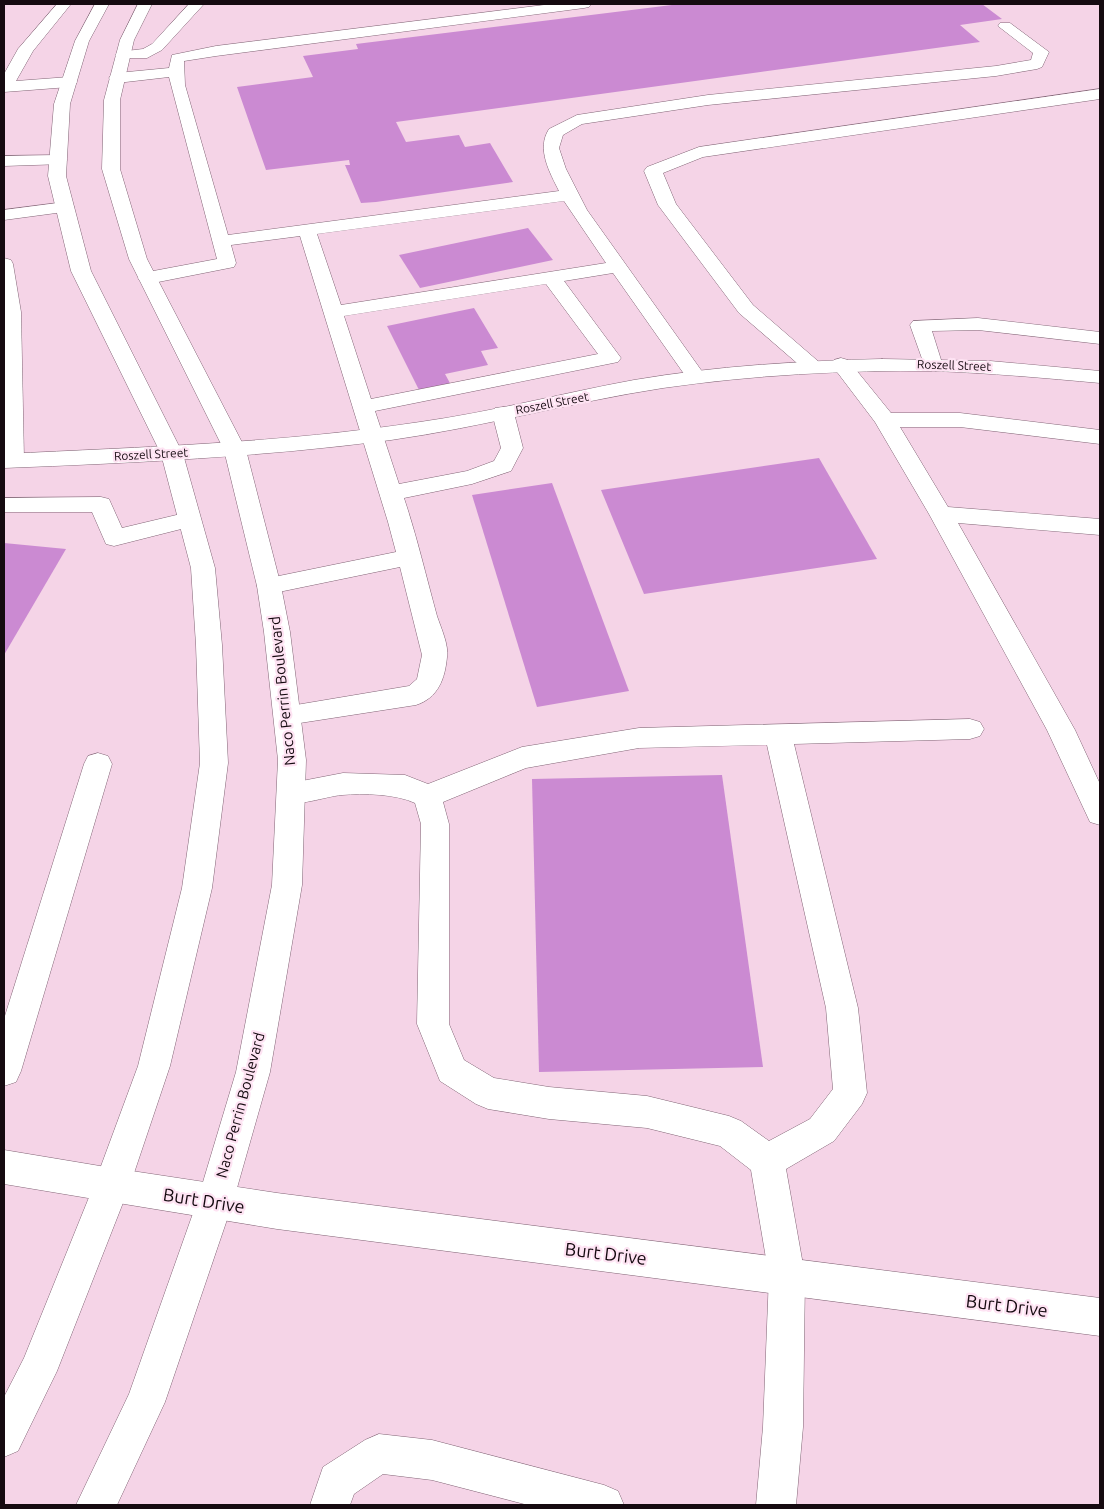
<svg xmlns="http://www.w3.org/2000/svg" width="1104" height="1509" font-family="Ubuntu,sans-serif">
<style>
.building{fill:#cb8ad2}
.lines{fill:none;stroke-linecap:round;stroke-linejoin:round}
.lane-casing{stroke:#826576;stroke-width:1}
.street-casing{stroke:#826576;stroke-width:1}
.secondary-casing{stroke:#826576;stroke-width:1}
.lane{fill:#fff;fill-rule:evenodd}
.street{fill:#fff;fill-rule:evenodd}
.secondary{fill:#fff;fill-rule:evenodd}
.labels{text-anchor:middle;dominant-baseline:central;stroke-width:4.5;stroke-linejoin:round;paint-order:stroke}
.far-street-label{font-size:12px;fill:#150a10;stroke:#fee3f3}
.street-label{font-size:15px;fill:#150a10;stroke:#fee3f3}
.near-street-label{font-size:18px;fill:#150a10;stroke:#fee3f3}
</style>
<rect width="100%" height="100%" fill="#f5d4e7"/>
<g class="building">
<polygon points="680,4 982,4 1002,19 960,25 980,42 396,122 406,142 459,135 465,147 490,143 513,182 376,202 361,203 345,165 350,165 349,160 266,170 237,87 313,77 303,56 358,49 356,44"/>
<polygon points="528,228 553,260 420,288 399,255"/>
<polygon points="474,308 498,348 481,351 488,365 445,374 451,385 420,392 387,326"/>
<polygon points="819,458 877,559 644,594 601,490"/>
<polygon points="552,483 629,691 537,707 472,495"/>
<polygon points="4,543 66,549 4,655"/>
<polygon points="722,775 763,1067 539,1072 532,779"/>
</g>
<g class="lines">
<defs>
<g id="lane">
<polygon points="57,4 71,4 33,51 16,81 69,77 75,79 77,82 75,85 69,87 4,92 4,74 18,49"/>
<polygon points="189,4 204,4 162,50 147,58 118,58 115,55 118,52 143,49 152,44"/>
<path d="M552 4H591L589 7 584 8 216 56 184 61 185 85 228 235 559 191C550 173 536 149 549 129L577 115 708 95 996 66 1031 60 1033 53 998 26 1000 23H1010L1049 52 1042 67 1037 69 996 76 708 105 582 124 563 135 559 148 566 169 587 210 706 377 703 381 696 383 689 381 613 273 564 281 621 358 618 362 375 411 399 484 467 471 494 461 501 448 492 413 495 408 503 407 511 408 514 413 523 448 511 471 472 484 404 498C417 537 426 576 437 616 441 628 449 645 447 657 445 679 438 698 416 705L287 725 278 722 274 715 278 708 409 686 417 679 422 655 400 567 269 594 260 592 257 586 260 580 269 578 396 552 388 522 300 236 231 245 236 263 234 267 148 284 141 282 138 278 141 274 148 272 217 259 169 77 117 83 111 81 109 78 111 75 117 73 169 68 172 55 216 46ZM564 201 606 263 341 305 317 234ZM546 284 598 354 371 399 344 316Z"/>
<polygon points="1100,89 1100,99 703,157 663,173 676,204 753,305 819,362 822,366 819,370 812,372 805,370 739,313 658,205 644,171 647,167 699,147"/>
<polygon points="58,155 64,156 67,160 64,164 4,166 4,156"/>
<polygon points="65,202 71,203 74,207 71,211 4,220 4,210"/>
<polygon points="4,258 11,260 13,264 21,312 24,460 21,465 13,467 4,463"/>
<polygon points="978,318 1100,332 1100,344 978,330 932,331 942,363 939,367 932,369 925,367 910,325 913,321"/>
<polygon points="841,358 848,360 891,413 960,413 1100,430 1100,444 960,427 900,427 948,507 1100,519 1100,535 958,523 1075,730 1100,784 1100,825 1090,822 1047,730 929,514 875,422 831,364 834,360"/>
<polygon points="101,497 109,499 122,528 189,512 197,515 201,520 197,525 114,546 106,544 92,512 4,512 4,498"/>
<path d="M970 719 980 722 984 729 980 736 970 739 794 744 858 1008 867 1093 862 1104 834 1141 786 1169 805 1276 803 1427 796 1505H756L763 1427 769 1276 751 1170 720 1146 647 1128 549 1119 488 1109 476 1104 440 1081 417 1024 421 824 415 803C396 794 363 793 342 795 322 797 301 807 281 801L277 793 281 785 343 773 405 775 428 784 522 747 639 728ZM767 745 826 1008 833 1089 810 1119 769 1141 741 1121 729 1116 647 1096 549 1087 494 1078 464 1060 449 1024V824L443 802 526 768 639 748Z"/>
<polygon points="98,753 108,756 112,764 21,1071 16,1082 4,1086 4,1019 84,764 88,756"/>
<polygon points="4,1150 112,1168 124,1173 130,1185 124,1197 112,1202 4,1184"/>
<polygon points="379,1434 432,1440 604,1485 618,1491 624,1505 528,1505 432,1480 383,1474 354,1494 350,1505 310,1505 323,1467 365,1440"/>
</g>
<g id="street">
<path d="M882 359 990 361 1100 371V383C1045 378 990 373 934 371 844 370 753 375 663 388 572 402 483 427 391 440 262 457 133 463 4 468V454C144 447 282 443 420 422 492 412 563 393 634 380 716 366 799 361 882 359Z"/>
<polygon points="112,1168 277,1193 1100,1298 1100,1336 277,1229 112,1202 100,1197 94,1185 100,1173"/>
</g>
<g id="secondary">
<polygon points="95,4 109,4 89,41 70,104 66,176 91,271 183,454 215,568 222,645 228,763 212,888 170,1066 130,1185 57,1371 18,1451 4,1457 4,1397 24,1358 94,1185 138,1066 182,888 200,763 196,645 191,568 161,454 71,271 48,176 54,104 75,41"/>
<polygon points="138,4 152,4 134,40 120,100 120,169 147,259 246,450 281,586 290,632 306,760 302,885 270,1072 233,1202 165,1402 117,1505 76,1505 129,1394 197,1202 236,1072 272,885 278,760 264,632 257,586 224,450 129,259 102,169 104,100 120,40"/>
</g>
</defs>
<use href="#lane" class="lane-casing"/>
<use href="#street" class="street-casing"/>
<use href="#secondary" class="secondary-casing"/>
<use href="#lane" class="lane"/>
<use href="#street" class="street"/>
<use href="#secondary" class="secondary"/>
</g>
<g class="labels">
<g class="far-street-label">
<text transform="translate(954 365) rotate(2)">Roszell Street</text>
<text transform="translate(552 403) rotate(-11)">Roszell Street</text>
<text transform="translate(151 454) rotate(-3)">Roszell Street</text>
</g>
<g class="street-label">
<text transform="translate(282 691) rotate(-96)">Naco Perrin Boulevard</text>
<text transform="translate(240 1105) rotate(-75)">Naco Perrin Boulevard</text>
</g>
<g class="near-street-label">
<text transform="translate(204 1200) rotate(9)">Burt Drive</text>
<text transform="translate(606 1253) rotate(7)">Burt Drive</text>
<text transform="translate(1007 1305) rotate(7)">Burt Drive</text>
</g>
</g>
<rect width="1104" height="1509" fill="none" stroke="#150a10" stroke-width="10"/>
</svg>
